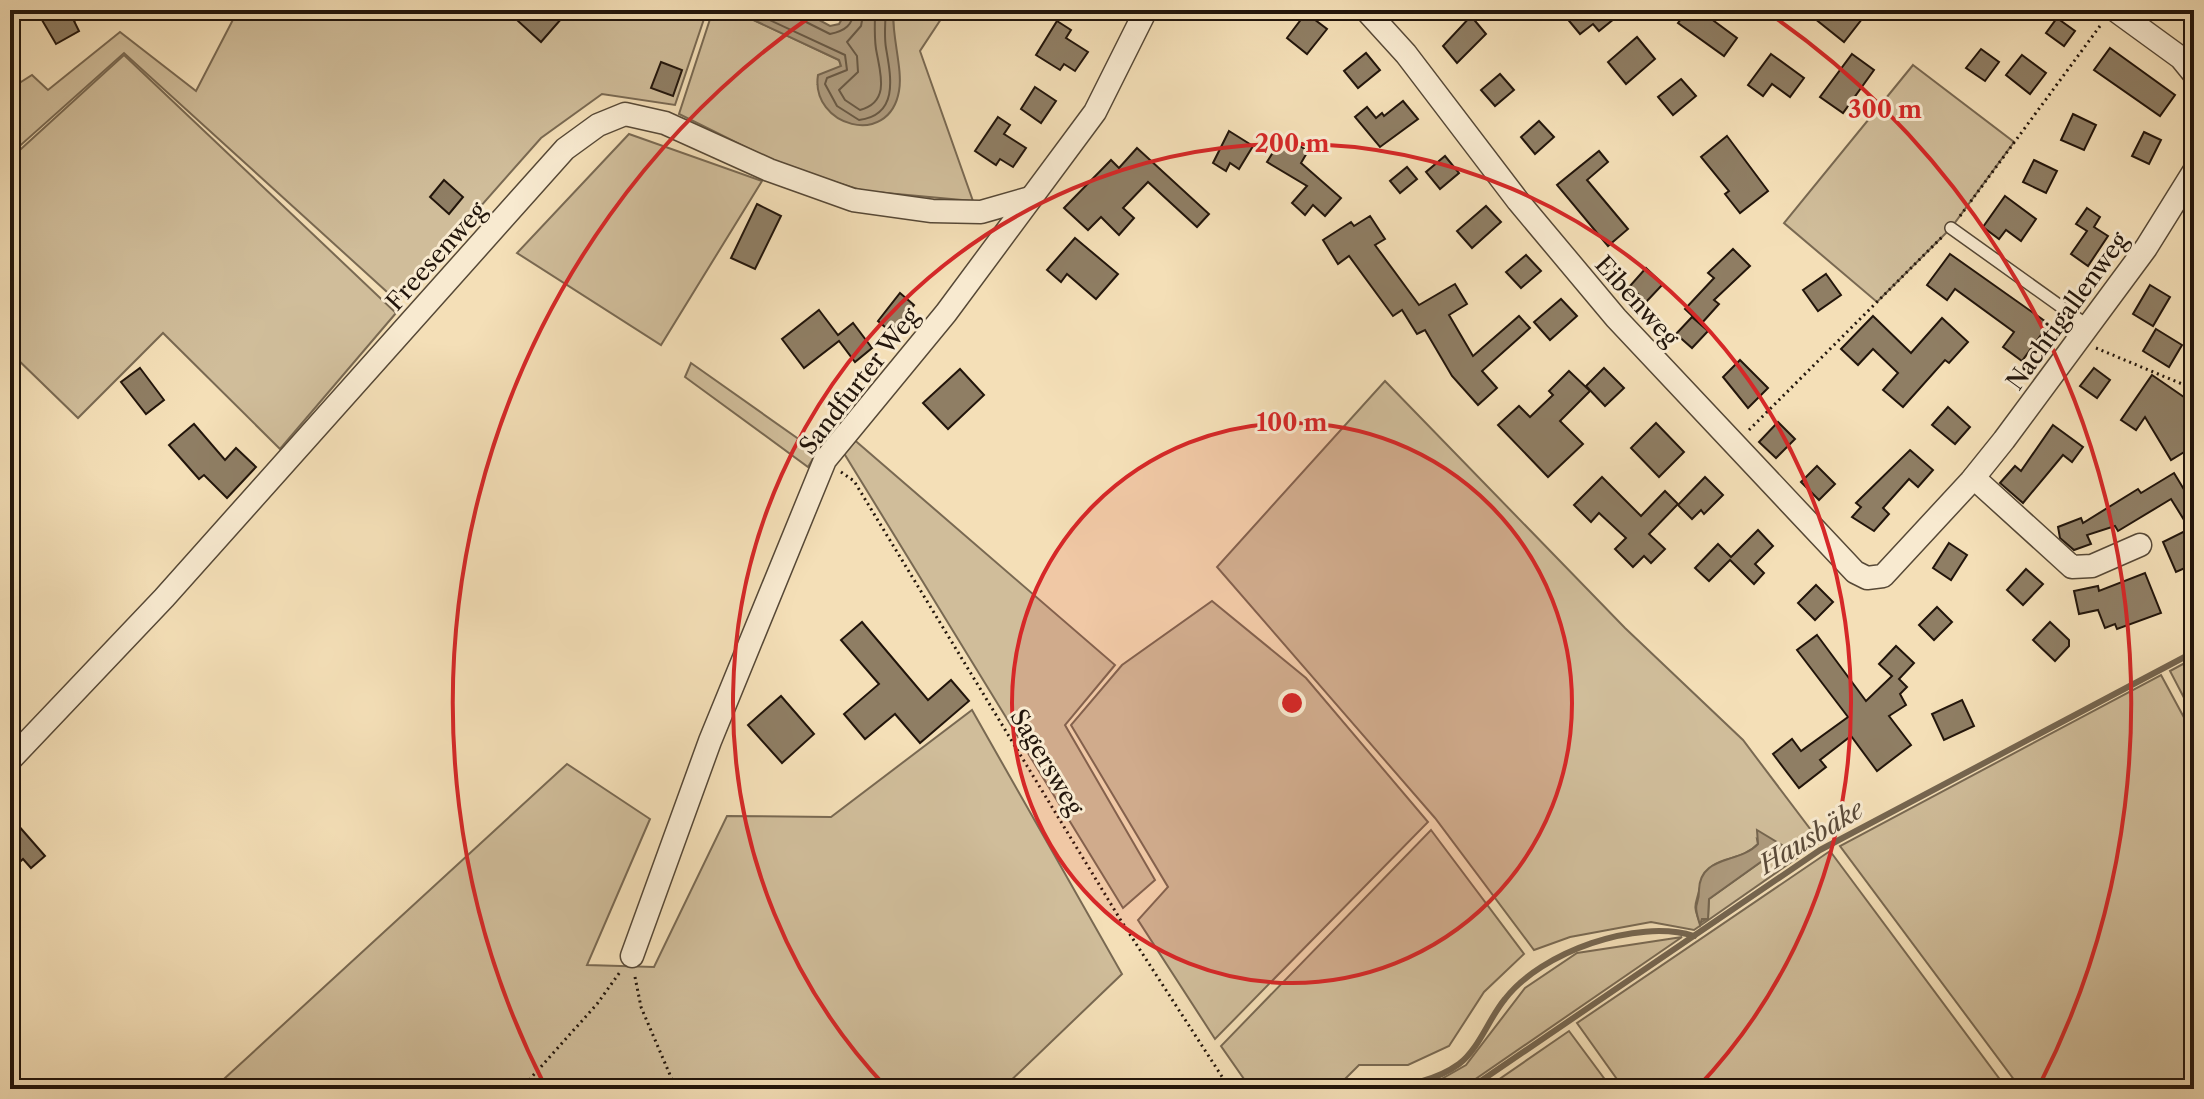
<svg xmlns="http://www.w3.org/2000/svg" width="2204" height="1099" font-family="'Libre Caslon Text',serif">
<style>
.green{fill:#d0bd9a;stroke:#796952;stroke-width:2;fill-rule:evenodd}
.water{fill:#ad9a7d;stroke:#75654f;stroke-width:2}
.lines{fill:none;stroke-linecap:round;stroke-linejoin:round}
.shore{stroke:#685844;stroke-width:2}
.stream{stroke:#75654f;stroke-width:6}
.building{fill:#8f7e64;stroke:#22150b;stroke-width:2}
.lane-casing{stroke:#564836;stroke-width:14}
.street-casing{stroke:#564836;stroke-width:25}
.path{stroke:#22150b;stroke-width:3;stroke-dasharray:2 4;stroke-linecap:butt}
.lane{stroke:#f8ead0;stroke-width:11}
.street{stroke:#f8ead0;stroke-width:22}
.ring{fill:none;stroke:#d62828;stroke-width:4}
.labels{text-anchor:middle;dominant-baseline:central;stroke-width:6;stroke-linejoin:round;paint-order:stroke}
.street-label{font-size:24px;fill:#22150b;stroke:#f8ead0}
.water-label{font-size:26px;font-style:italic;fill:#5a4a39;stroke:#f8ead0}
.centre{fill:#d62828;stroke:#f8ead0;stroke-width:4}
.ring-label{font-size:24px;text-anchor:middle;font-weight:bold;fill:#d62828;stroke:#f8ead0;stroke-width:6;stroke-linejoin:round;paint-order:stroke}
</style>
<rect width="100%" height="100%" fill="#f4dfb7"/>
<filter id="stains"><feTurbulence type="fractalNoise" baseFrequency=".0025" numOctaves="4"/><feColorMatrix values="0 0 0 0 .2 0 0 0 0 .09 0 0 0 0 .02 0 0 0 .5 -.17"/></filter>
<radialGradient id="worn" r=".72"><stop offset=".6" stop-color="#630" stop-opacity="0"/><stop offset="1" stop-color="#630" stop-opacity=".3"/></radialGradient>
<g class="green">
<polygon points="238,10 707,10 675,105 602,94 541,138 397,301 124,53 13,152 10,149 10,89 32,75 48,90 120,32 196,91"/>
<polygon points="713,10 732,10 839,60 841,66 817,85 894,47 893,10 947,10 920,51 973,201 864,191 786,167 679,114"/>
<polygon points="124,55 396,313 280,449 163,333 78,418 10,352 10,159"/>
<polygon points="1913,65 2014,142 1951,228 1877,302 1784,223"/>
<polygon points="629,134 762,181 661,345 517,253"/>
<polygon points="691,363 817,452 808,467 685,377"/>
<path d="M1385 381 1625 628 1743 740 1820 842 1694 930 1651 922 1570 937 1534 950 1435 818 1217 567ZM1757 839 1785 854H1772L1709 899 1708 918 1700 923C1692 903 1696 906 1700 887 1709 850 1738 866 1758 844Z"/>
<polygon points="851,437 1115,665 1065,725 1155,880 1123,908 842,450"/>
<polygon points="1212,601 1306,678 1428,822 1215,1039 1138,920 1168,887 1071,725 1122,665"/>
<polygon points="2194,658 2194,717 2170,671"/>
<polygon points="2161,675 2194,736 2194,1089 2021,1089 1840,846"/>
<polygon points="972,710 1122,974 1002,1089 213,1089 567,764 650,819 587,965 654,967 727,816 831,817"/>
<polygon points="1431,830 1524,954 1484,992 1449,1046 1408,1065 1359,1065 1335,1089 1251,1089 1221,1046"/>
<polygon points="1830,851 2007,1089 1624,1089 1577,1023"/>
<polygon points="1682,937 1461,1089 1412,1089 1429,1086 1466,1065 1525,988 1577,953"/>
<polygon points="1569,1031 1612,1089 1485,1089"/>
</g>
<g class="water">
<path d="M732 10H801L830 26 839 24 847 10H893C892 37 903 70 899 91 889 149 810 126 818 75L841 66 839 60Z"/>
<path d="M1757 830 1792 851 1772 854 1709 899 1708 919H1702L1700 925C1692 899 1699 909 1699 890 1700 855 1739 864 1758 844Z"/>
</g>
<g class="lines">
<g class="shore">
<path d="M748 10 845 55 847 70 827 78 825 84 837 106 859 120C899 115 891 77 886 48 884 36 885 23 886 10"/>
<path d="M798 10 802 20 830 34C845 31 853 25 854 10"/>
<path d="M864 10 861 26 847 42 857 56 858 72 839 90 845 100 860 110C891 102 880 72 876 49 874 36 875 23 875 10"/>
</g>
<g class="stream">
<path d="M1366 1089C1399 1085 1430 1085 1459 1064 1479 1049 1489 1018 1505 999 1541 952 1637 918 1694 936"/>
<polyline points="1469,1089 1820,850 2194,652"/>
</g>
</g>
<g class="building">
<polygon points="48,10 95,10 74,21 79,31 56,44 39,15"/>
<polygon points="527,10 569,10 541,42 518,21"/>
<polygon points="1560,10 1625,10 1599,31 1593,24 1580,34"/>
<polygon points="1688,10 1699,10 1737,38 1724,56 1678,23"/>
<polygon points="1804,10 1869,10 1844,42"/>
<polygon points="1306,13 1327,29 1307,54 1287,38"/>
<polygon points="1471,16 1486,34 1457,63 1443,46"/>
<polygon points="2057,18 2075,31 2064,46 2046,33"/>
<polygon points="1057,21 1071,30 1066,38 1088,52 1075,71 1064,64 1060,70 1036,55"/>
<polygon points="1637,37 1655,59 1626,84 1608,62"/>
<polygon points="2110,48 2175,95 2160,116 2094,70"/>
<polygon points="1981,49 1999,62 1985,81 1966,68"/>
<polygon points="1366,53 1380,70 1358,88 1344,71"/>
<polygon points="1771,54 1804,78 1790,97 1772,84 1763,96 1748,85"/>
<polygon points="1852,54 1874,70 1843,113 1820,97"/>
<polygon points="2022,55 2046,73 2030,94 2006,75"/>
<polygon points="661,62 682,70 673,96 651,88"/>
<polygon points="1500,74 1514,90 1495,106 1481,90"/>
<polygon points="1681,79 1696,96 1673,115 1658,97"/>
<polygon points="1035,87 1056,101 1041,123 1021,109"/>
<polygon points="1403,101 1418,119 1380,147 1355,117 1367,107 1376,118 1382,113 1384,116"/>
<polygon points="2073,114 2096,125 2084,150 2061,140"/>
<polygon points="998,117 1010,125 1004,134 1026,148 1013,167 1000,159 996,165 975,151"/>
<polygon points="1539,121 1554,137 1535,154 1521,137"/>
<polygon points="1229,131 1253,146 1239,169 1230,163 1226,171 1213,163"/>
<polygon points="2144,132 2161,140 2149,164 2132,156"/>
<polygon points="1283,136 1308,151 1301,163 1341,198 1325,216 1313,205 1305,215 1292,203 1307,186 1267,162"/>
<polygon points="1727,136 1768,191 1740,213 1725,194 1729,191 1701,157"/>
<polygon points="1137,148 1209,214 1197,227 1148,182 1123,208 1134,218 1119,235 1101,217 1088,230 1064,208 1111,160 1119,168"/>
<polygon points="1599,151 1608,162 1587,180 1628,229 1608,246 1557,185"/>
<polygon points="1445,156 1459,173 1440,189 1426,172"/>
<polygon points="2034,160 2057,171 2046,193 2023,182"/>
<polygon points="1407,167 1417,179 1400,193 1390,181"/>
<polygon points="444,180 463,197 449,214 430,197"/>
<polygon points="2005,196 2036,219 2021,241 2006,230 1999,239 1983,227"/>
<polygon points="757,204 781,216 755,269 731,258"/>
<polygon points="1486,206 1501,222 1472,248 1457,231"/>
<polygon points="2087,208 2100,217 2094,227 2108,236 2088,266 2071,254 2087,231 2076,224"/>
<polygon points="1370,216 1385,239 1375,245 1419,305 1455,284 1467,304 1449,315 1473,356 1519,316 1530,328 1482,371 1497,388 1478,405 1452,376 1425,330 1417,334 1402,310 1393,316 1349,256 1338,264 1323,240 1351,222 1354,226"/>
<polygon points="1075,238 1118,274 1096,299 1067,274 1061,282 1047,270"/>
<polygon points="1733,249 1750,266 1714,300 1719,304 1701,324 1685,309 1714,278 1708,273"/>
<polygon points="1950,254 2049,324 2022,361 2003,347 2014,332 1955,289 1947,300 1927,285"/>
<polygon points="1526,255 1541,271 1521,288 1506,272"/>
<polygon points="1646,268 1663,284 1646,302 1630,286"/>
<polygon points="1826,274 1841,295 1818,311 1803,290"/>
<polygon points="2150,285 2170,297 2153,326 2133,314"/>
<polygon points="900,293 914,305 891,332 878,321"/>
<polygon points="1561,299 1577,316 1550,340 1534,322"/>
<polygon points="819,310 838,335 853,323 872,348 855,362 839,341 804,368 782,339"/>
<polygon points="1873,316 1911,353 1942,318 1968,342 1949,363 1945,360 1903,407 1883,390 1898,373 1873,349 1858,365 1841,349"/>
<polygon points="1692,317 1708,331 1692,348 1676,334"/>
<polygon points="2156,329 2182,345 2169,367 2143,351"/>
<polygon points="1740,360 1768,388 1748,408 1723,377"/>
<polygon points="140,368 164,400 146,414 121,382"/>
<polygon points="1604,368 1624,388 1605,406 1586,386"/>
<polygon points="2094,368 2110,380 2097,398 2080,386"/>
<polygon points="960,369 984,395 948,429 923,403"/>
<polygon points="1569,371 1590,391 1560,421 1583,444 1548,477 1498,425 1519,406 1530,417 1553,395 1549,391"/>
<polygon points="2152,375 2194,404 2194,446 2171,460 2145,417 2136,430 2121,420"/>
<polygon points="1948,407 1970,427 1955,444 1932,425"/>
<polygon points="1778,422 1795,439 1776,458 1759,442"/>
<polygon points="1656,423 1684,452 1659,477 1631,448"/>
<polygon points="194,424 225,460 236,448 256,467 227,498 204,475 199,479 169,445"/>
<polygon points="2053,425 2083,447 2072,462 2063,455 2023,503 2000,483 2015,466 2021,471"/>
<polygon points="1910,450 1933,470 1918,487 1909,479 1883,508 1889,514 1874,531 1852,517 1861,507 1856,503"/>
<polygon points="1817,466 1835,484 1819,500 1801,482"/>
<polygon points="2174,473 2194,506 2194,536 2171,499 2118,531 2115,526 2087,535 2091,544 2074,550 2060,538 2058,527 2081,518 2083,523 2138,489 2141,493"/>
<polygon points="1602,477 1641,516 1665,491 1678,504 1649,534 1665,549 1651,563 1644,556 1633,567 1615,549 1626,538 1599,513 1591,522 1574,505"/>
<polygon points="1705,477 1723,495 1704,514 1701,510 1692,519 1678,505"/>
<polygon points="1758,530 1773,546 1755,564 1764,573 1754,584 1730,560 1709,581 1695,568 1718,544 1731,557"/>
<polygon points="2185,531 2194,551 2194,564 2176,572 2163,542"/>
<polygon points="1949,543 1967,555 1951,580 1933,568"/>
<polygon points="2026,569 2043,584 2023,605 2007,590"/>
<polygon points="2145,573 2161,613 2117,629 2115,624 2105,628 2098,610 2079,614 2074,591 2098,586 2099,591"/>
<polygon points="1816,585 1833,602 1815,620 1798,603"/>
<polygon points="1937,607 1952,622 1934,640 1919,625"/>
<polygon points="862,622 928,700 951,680 969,701 920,743 895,714 865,739 844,714 879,684 841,640"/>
<polygon points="2050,622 2069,640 2069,646 2055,661 2033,640"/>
<polygon points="1817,635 1866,701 1892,676 1879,664 1896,646 1914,663 1899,679 1907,687 1900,694 1906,705 1889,716 1911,745 1877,771 1851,736 1820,760 1826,767 1799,788 1773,754 1792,739 1801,751 1848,717 1797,650"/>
<polygon points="781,696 814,734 782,763 748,725"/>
<polygon points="1962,700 1974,726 1944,740 1932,714"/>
<polygon points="10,816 45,856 31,868 23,859 10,871"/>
</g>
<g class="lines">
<defs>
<polyline id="lane" points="1951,228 2088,326"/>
<g id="street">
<polyline points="1366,10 1406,54 1518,201 1616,318 1855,572 1867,578 1883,576 1971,481 2004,440 2146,248 2194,171"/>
<polyline points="2115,10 2181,58 2194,74"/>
<polyline points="1974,478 2072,567 2092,566 2140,545"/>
<polyline points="10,760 164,598 565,149 598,125 625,114 665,123 769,170 853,200 932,211 981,212 1030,198"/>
<polyline points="632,956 710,741 825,460 946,313 1095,112 1146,10"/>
</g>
</defs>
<use href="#lane" class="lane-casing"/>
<use href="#street" class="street-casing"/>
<g class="path">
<polyline points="1960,216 2100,26"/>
<polyline points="2096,348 2194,389"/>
<polyline points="1749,430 1942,237"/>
<polyline points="841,472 854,481 1120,919 1230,1089"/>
<polyline points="635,977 641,1007 676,1089"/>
<polyline points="521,1089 597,1004 620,972"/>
</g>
<use href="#lane" class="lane"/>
<use href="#street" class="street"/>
</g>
<circle cx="1292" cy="703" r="280" fill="#d62828" fill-opacity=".12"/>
<g class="ring">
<circle cx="1292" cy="703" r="280"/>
<path d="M887 1088A559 559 0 1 1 1697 1088"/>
<path d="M544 1084A839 839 0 0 1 817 12M1767 12A839 839 0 0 1 2040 1084"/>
</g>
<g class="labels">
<g class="street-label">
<text transform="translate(436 256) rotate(-48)">Freesenweg</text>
<text transform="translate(1637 301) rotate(48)">Eibenweg</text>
<text transform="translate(2067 311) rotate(-54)">Nachtigallenweg</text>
<text transform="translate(859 381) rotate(-52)">Sandfurter Weg</text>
<text transform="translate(1047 762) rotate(59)">Sagersweg</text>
</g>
<g class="water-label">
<text transform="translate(1811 837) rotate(-31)">Hausbäke</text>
</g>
</g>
<circle cx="1292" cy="703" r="12" class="centre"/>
<g class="ring-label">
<text x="1885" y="118">300 m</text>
<text x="1292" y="152">200 m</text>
<text x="1292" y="431">100 m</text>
</g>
<rect width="2204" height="1099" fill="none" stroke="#f4dfb7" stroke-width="40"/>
<rect x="12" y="12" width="2180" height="1075" fill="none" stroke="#22150b" stroke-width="4"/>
<rect x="20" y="20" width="2164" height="1059" fill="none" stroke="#22150b" stroke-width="2"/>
<rect width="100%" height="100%" filter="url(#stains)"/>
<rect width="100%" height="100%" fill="url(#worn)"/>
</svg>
